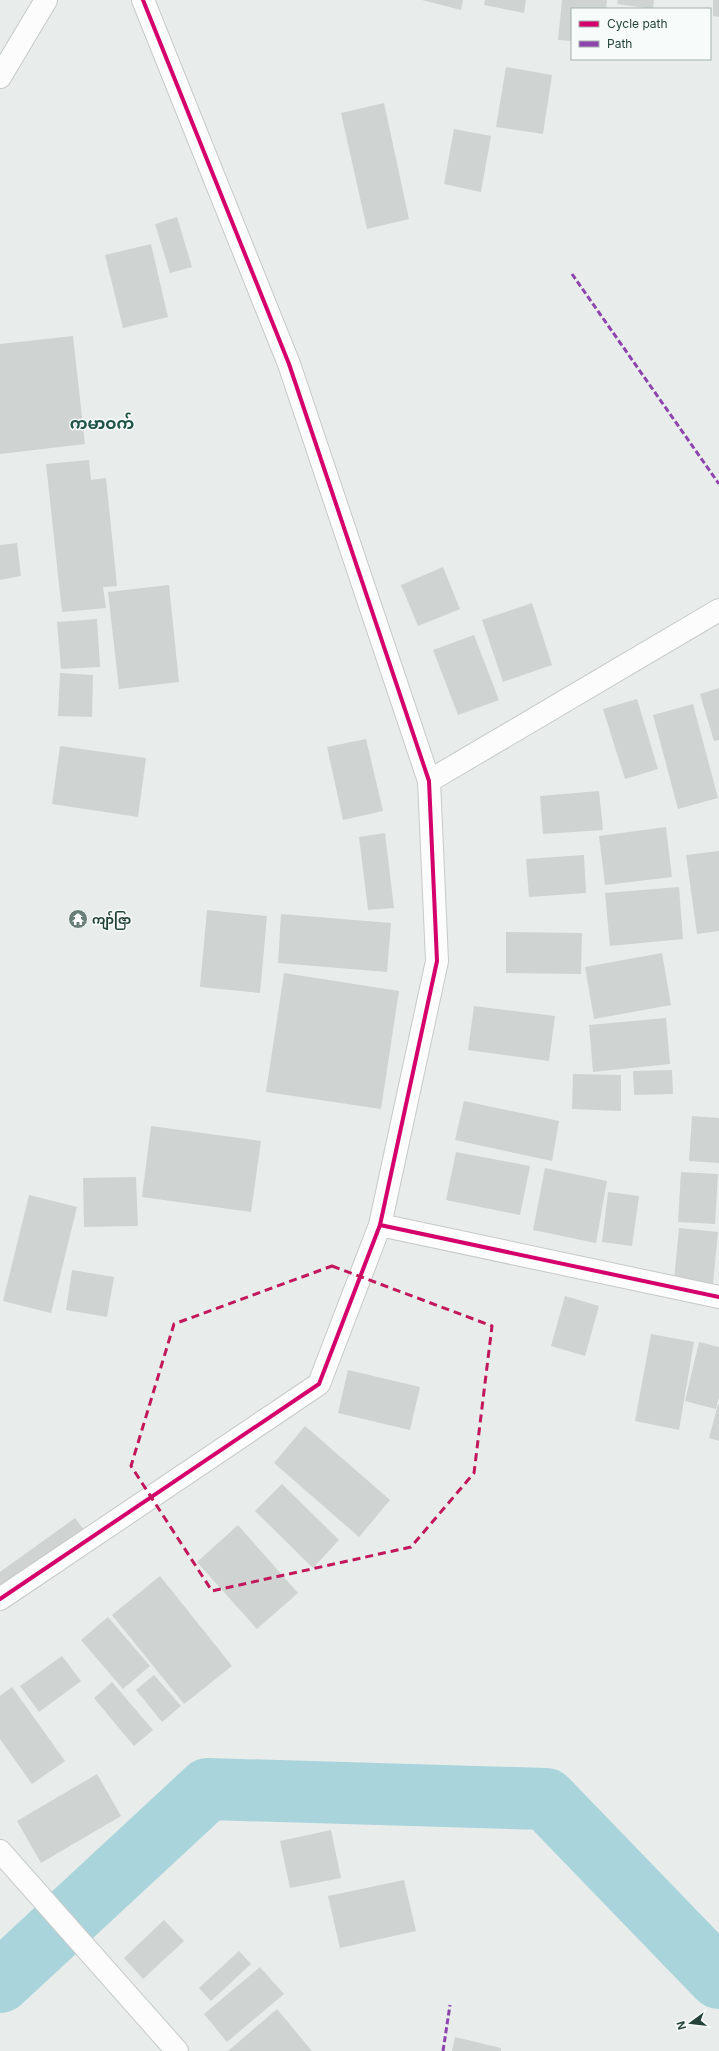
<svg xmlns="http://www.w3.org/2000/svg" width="719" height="2051" font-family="Inter,'Noto Sans Myanmar',sans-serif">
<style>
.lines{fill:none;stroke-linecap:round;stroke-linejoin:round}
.river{stroke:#a9d4db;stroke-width:62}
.building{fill:#cfd4d2}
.minor-casing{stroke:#c5cac8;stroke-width:24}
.minor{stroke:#fcfcfc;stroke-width:22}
.quiet{stroke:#8e44ad;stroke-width:3;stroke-dasharray:6 3;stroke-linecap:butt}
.cycleway-casing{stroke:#f7fbf9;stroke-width:6}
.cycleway{stroke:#d6006c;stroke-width:4}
.marked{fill:none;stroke:#c2185b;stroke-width:3;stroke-dasharray:8 5;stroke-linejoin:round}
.labels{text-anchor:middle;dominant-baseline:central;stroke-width:3;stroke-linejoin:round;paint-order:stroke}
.poi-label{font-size:12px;font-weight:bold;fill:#24423a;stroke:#f7fbf9;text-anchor:start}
.district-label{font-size:16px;font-weight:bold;fill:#1f5548;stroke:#f7fbf9}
</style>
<rect width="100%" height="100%" fill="#e8edeb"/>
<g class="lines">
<polyline class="river" points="0,1982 208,1789 546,1799 719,1978"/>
</g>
<g class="building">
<polygon points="422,0 463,0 461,10"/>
<polygon points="485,0 526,0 524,13 484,5"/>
<polygon points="562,0 607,0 606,9 572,9 572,41 558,40"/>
<polygon points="618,0 654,0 653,9 617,4"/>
<polygon points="713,0 719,0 719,17 713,16"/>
<polygon points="506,67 552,75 543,134 496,127"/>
<polygon points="384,103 409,219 367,229 341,113"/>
<polygon points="454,129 491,136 481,192 444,184"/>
<polygon points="177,217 192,267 170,273 155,224"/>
<polygon points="151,244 168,317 123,328 105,255"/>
<polygon points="73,336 85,444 0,454 0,344"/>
<polygon points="89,460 91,480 106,478 117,586 103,587 106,608 62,612 46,464"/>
<polygon points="17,543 21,576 0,580 0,545"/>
<polygon points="443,567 460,609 418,626 401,585"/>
<polygon points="169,585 179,682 119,689 108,592"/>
<polygon points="532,603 552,665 503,682 482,620"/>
<polygon points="97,619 100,667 61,669 57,622"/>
<polygon points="474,635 499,700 458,715 433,650"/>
<polygon points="60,673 93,675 92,717 58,716"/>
<polygon points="719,688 719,740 714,741 700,694"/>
<polygon points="637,699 658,769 625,779 603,709"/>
<polygon points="693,704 718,798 678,809 653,715"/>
<polygon points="366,739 383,811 343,820 327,747"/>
<polygon points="60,746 146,758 138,817 52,804"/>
<polygon points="599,791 603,830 543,834 540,796"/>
<polygon points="666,827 672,877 605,885 599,836"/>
<polygon points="385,833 394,908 368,910 359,837"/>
<polygon points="719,851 719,931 697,934 686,855"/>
<polygon points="584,855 586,893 529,897 526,859"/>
<polygon points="679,887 683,939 610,946 605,893"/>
<polygon points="207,910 267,916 260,993 200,987"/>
<polygon points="281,914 391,923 387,972 278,963"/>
<polygon points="506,932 582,933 581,974 506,973"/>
<polygon points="662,953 671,1005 594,1019 585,967"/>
<polygon points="284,973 399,991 381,1109 266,1092"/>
<polygon points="474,1006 555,1016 549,1061 468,1050"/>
<polygon points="666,1018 670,1064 593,1072 589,1025"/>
<polygon points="672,1070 673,1094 634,1095 633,1071"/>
<polygon points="573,1074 621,1075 621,1111 572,1109"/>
<polygon points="464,1101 559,1121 552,1161 455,1140"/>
<polygon points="692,1116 719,1118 719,1163 689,1161"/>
<polygon points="151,1126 261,1141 251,1212 142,1197"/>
<polygon points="456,1152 530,1166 520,1215 446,1200"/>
<polygon points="545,1168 607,1181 596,1243 533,1230"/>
<polygon points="681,1172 718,1174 715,1224 678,1222"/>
<polygon points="136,1177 138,1226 84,1227 83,1178"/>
<polygon points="608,1192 639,1196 632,1246 602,1242"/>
<polygon points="29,1195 77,1207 51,1313 3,1301"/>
<polygon points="679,1228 718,1232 713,1284 674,1280"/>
<polygon points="72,1270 114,1277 107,1317 66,1310"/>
<polygon points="565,1296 599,1306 585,1356 551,1346"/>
<polygon points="651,1334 694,1342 679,1430 635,1421"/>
<polygon points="699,1342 719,1347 719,1397 716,1409 685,1401"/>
<polygon points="348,1370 420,1387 410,1430 338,1413"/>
<polygon points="718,1404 719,1404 719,1441 709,1438"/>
<polygon points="305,1426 390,1500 359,1537 274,1463"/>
<polygon points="282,1484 339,1540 313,1568 255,1511"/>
<polygon points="75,1518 93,1542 0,1609 0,1572"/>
<polygon points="238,1525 298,1593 257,1629 197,1562"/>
<polygon points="160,1576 232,1666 184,1704 112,1615"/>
<polygon points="108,1617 150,1666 123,1689 81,1640"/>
<polygon points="62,1656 81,1681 39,1712 20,1686"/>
<polygon points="154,1675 181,1706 162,1722 136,1690"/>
<polygon points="112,1682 153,1730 134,1746 94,1698"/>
<polygon points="12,1687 65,1761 32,1784 0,1739 0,1696"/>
<polygon points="97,1774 121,1816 41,1863 17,1821"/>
<polygon points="331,1830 341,1878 290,1888 280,1841"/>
<polygon points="404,1880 416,1931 340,1948 328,1896"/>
<polygon points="164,1920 184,1941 143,1979 124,1958"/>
<polygon points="239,1951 251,1964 211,2001 199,1988"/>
<polygon points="260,1967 284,1994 227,2042 204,2014"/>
<polygon points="277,2009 312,2051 228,2051"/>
<polygon points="455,2037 501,2048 501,2051 452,2051"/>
</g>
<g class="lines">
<defs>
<g id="minor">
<polyline points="0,77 46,0"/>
<polyline points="429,781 719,610"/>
<polyline points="380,1225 719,1297"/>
<polyline points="0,1599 319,1384 380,1225 437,961 429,781 289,364 143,0"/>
<polyline points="0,1851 177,2051"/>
</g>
</defs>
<use href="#minor" class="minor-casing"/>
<use href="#minor" class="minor"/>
<g class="quiet">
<polyline points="572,274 719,484"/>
<polyline points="443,2051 450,2005"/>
</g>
<defs>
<g id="cycleway">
<polyline points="380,1225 719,1297"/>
<polyline points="0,1599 319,1384 380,1225 437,961 429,781 289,364 143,0"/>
</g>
</defs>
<use href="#cycleway" class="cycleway-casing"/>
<use href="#cycleway" class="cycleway"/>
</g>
<path class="marked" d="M332 1266 492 1326 474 1473 411 1547 212 1591 131 1466 174 1324Z"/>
<defs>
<symbol id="temple-disc" viewBox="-11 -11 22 22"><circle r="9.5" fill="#697e78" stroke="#f7fbf9"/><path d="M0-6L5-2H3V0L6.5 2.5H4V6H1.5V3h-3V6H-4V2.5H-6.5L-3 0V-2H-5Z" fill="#fff"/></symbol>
</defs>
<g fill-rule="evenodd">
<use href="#temple-disc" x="67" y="908" width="22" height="22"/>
</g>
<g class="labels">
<g class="poi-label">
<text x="92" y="919">ကျာ်ဇြာ</text>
</g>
<g class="district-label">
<text x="102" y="423">ကမာဝက်</text>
</g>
</g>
<rect x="571" y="8" width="140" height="52" fill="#f7fbf9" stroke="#a3b1ad"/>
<rect x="579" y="21" width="20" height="6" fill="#d6006c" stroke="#a3b1ad"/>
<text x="607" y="28" font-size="12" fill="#24423a">Cycle path</text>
<rect x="579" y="41" width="20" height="6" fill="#8e44ad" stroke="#a3b1ad"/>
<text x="607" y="48" font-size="12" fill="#24423a">Path</text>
<g transform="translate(691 2023) rotate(255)" stroke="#f7fbf9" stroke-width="3" paint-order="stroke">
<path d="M0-3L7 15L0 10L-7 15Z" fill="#24423a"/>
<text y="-6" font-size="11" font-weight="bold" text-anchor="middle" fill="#24423a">N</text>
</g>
</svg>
